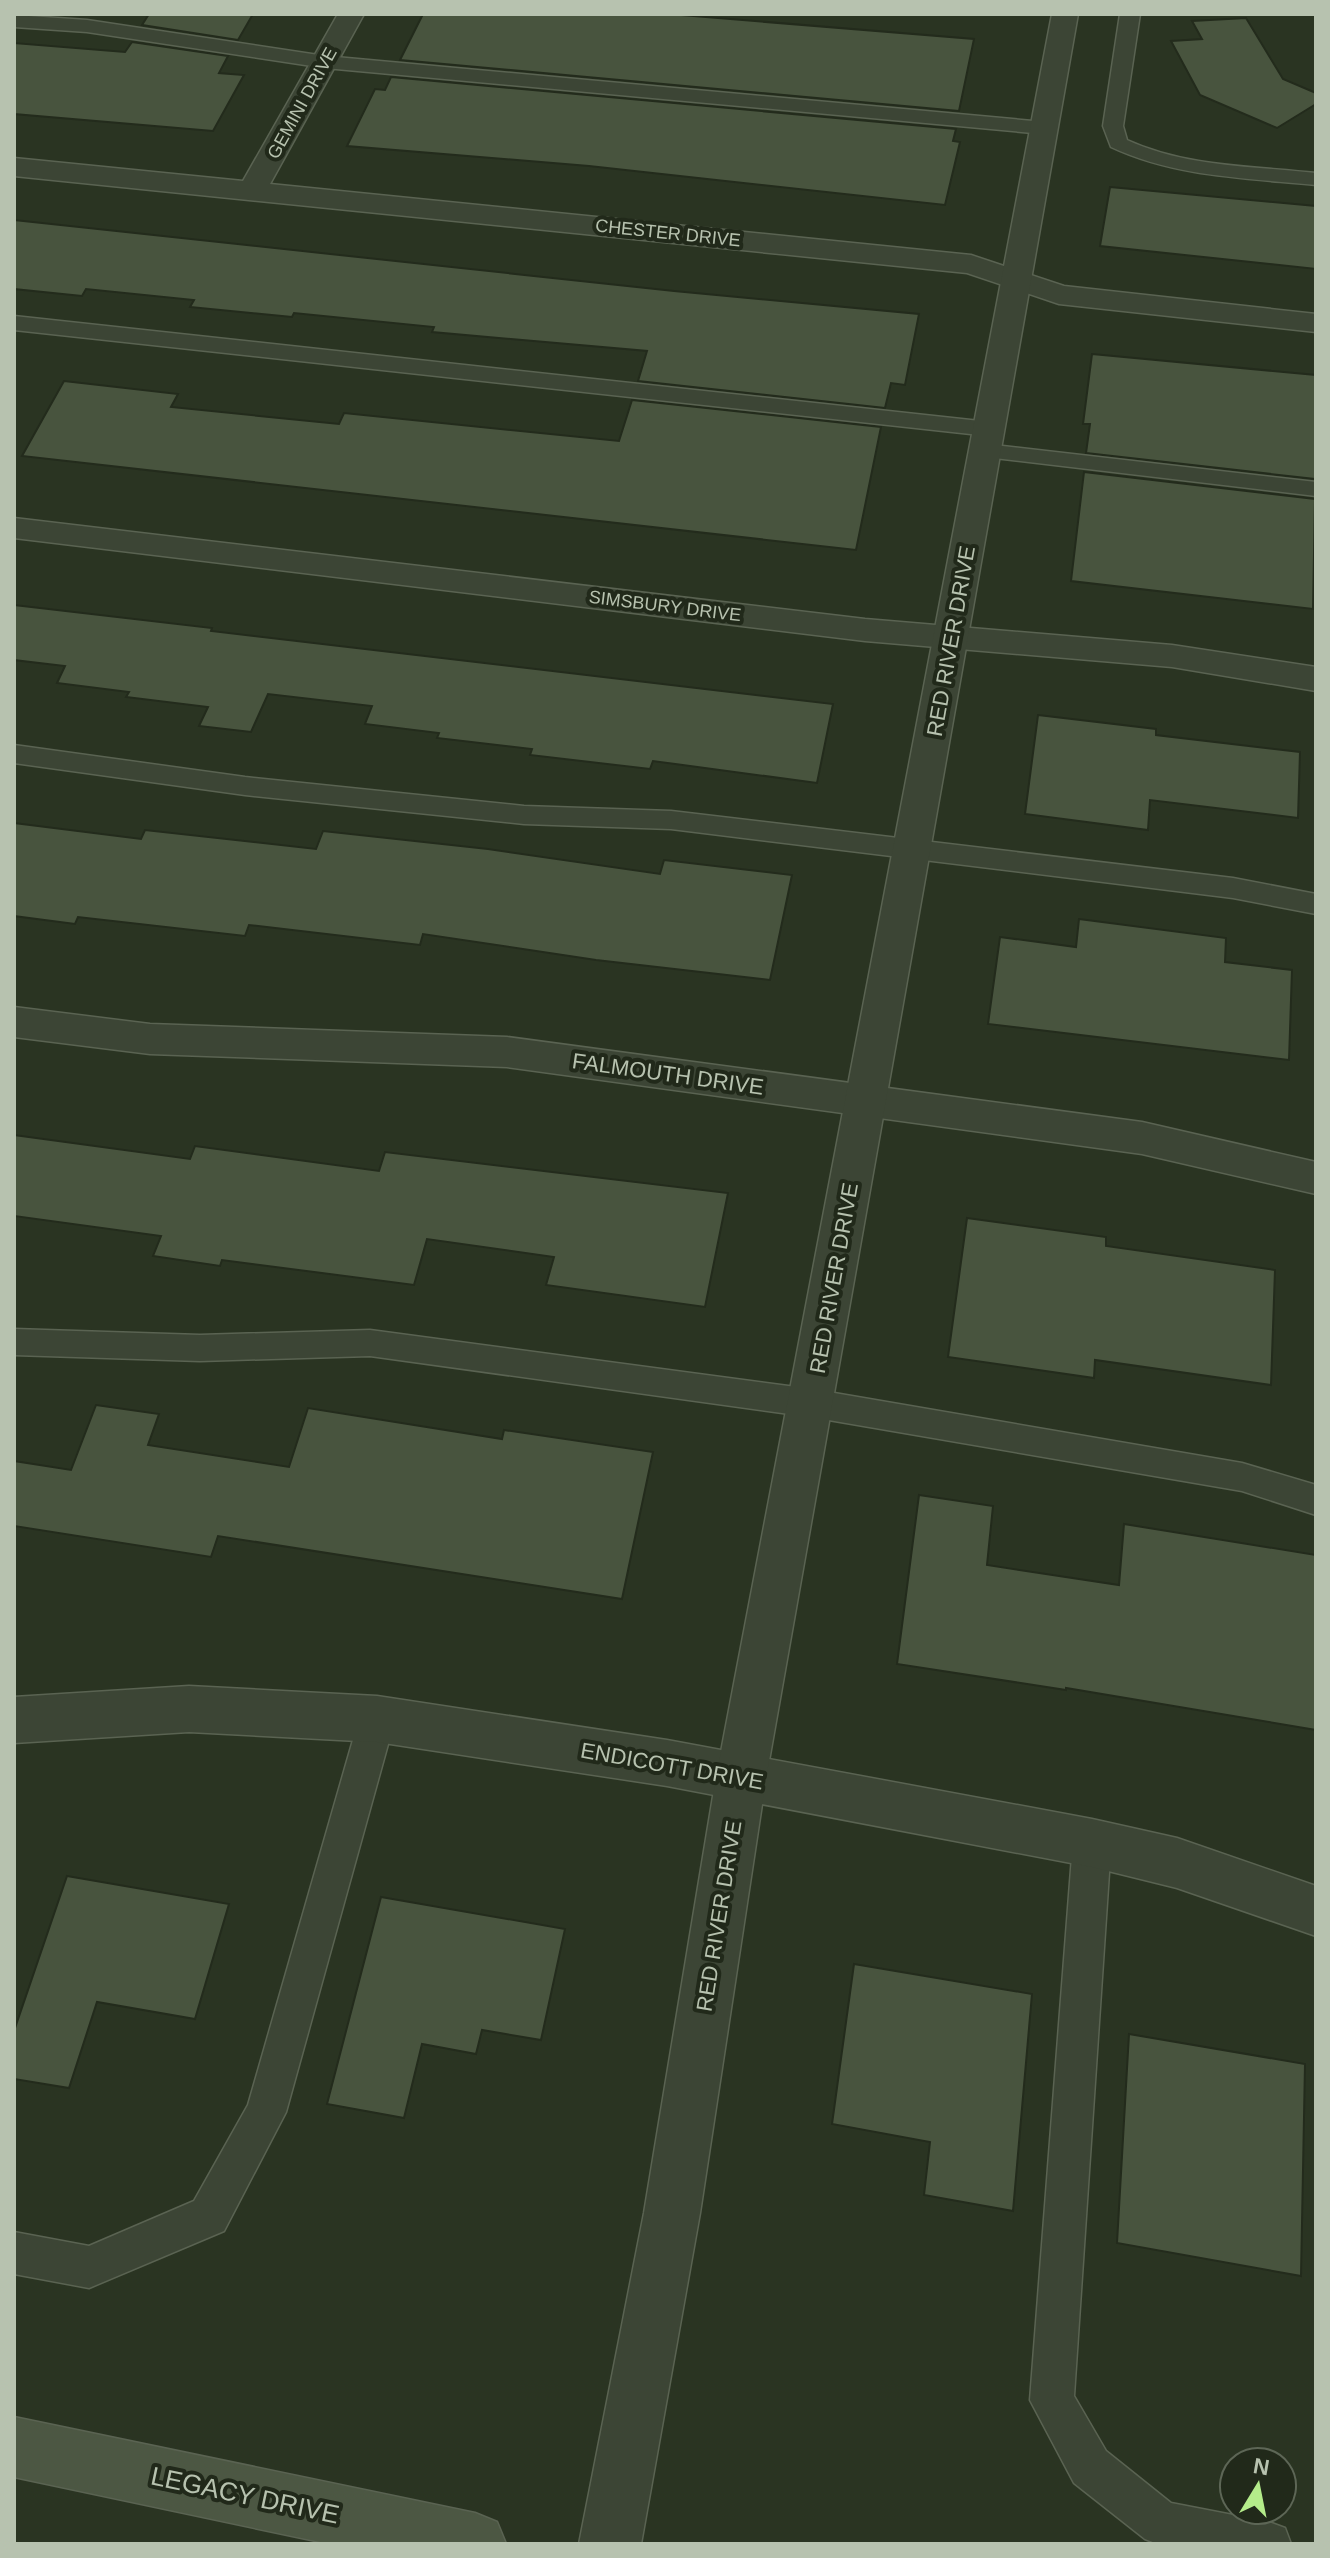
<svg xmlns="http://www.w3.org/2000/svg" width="1330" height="2558" font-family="Helvetica,sans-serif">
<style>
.building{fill:#48543e;stroke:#232b1c;stroke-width:2}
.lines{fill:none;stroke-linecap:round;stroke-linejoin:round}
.service-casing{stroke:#5a6352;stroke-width:3}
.minor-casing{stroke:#5a6352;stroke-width:3}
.tertiary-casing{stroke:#5a6352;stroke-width:3}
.secondary-casing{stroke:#5a6352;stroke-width:3}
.service{fill:#3c4535;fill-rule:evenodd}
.minor{fill:#3c4535;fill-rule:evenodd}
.tertiary{fill:#3c4535;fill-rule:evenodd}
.secondary{fill:#4c5743;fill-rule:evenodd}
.labels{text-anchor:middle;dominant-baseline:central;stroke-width:8;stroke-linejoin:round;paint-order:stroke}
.far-street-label{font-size:18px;fill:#b7c2af;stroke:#21291a}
.street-label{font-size:22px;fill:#b7c2af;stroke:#21291a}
.near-street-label{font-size:26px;fill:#b7c2af;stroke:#21291a}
</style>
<rect width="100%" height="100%" fill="#2a3422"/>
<g class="building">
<polygon points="149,14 253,14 238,40 142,25"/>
<polygon points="423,14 669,14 974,39 959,111 400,60"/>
<polygon points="1246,18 1283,79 1316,93 1316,104 1277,128 1200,95 1171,41 1202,39 1192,21"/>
<polygon points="132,42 228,56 219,73 244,75 213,131 14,114 14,43 125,52"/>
<polygon points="391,77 956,129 953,141 960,142 945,205 589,166 347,146 375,89 385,90"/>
<polygon points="1110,187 1316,206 1316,269 1100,246"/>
<polygon points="14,220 674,291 919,314 905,385 891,383 885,408 638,381 647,351 432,332 434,327 294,313 292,317 190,307 194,300 86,289 82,296 14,289"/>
<polygon points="1092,354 1316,375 1315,479 1086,453 1090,424 1083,424"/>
<polygon points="64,381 178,394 171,407 339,424 344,413 619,441 632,400 881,427 856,550 22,456"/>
<polygon points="1084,472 1315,499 1313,609 1071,581"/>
<polygon points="14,605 212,628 211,631 833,704 817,783 653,761 650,769 530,755 532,749 437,738 439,733 365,724 372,706 268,694 251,732 199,726 208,707 126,697 129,692 57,683 65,666 14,660"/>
<polygon points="1038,715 1156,729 1156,735 1300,752 1298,818 1150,800 1148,830 1025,814"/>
<polygon points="14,823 141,839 145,830 316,849 323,831 488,849 660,874 664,860 792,875 770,980 596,960 423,934 420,945 249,925 245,936 78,917 75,924 14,916"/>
<polygon points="1079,919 1226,938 1225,962 1292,970 1289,1060 988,1024 1000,937 1076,947"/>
<polygon points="14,1135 190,1159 195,1146 379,1171 385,1152 728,1193 705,1307 546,1285 554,1257 427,1239 414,1285 222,1260 220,1266 153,1256 161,1236 14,1216"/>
<polygon points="967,1218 1106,1237 1106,1246 1275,1270 1271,1385 1095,1360 1094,1378 948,1357"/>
<polygon points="96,1405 159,1414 148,1445 289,1467 308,1408 502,1439 504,1430 653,1452 622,1599 218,1536 211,1557 14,1526 14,1461 71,1470"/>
<polygon points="919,1495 993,1506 987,1565 1119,1585 1124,1524 1316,1555 1316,1730 1066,1688 1066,1690 897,1664"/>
<polygon points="67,1876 229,1904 195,2019 97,2002 69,2088 14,2079 14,2031"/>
<polygon points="381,1897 565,1929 541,2040 482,2030 476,2054 422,2044 404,2118 327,2104"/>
<polygon points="854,1964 1032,1994 1013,2211 924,2195 930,2142 832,2124"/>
<polygon points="1129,2034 1305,2064 1301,2276 1117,2243"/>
</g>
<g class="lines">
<defs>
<g id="service">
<path d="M1120 14H1140L1123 126 1127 140C1186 167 1252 166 1316 173V185C1246 178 1175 177 1111 147L1103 126Z"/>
<polygon points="14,15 87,20 325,56 1044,122 1054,128 1044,134 325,68 87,32 14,27"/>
<polygon points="14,316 989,422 997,424 1001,429 997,434 989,436 14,330"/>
<polygon points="985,444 1316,482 1316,496 977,456 973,451 977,446"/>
<polygon points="14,745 245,777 524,806 671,811 1233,878 1316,894 1316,914 1233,898 671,829 524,824 245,795 14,763"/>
<polygon points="14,1329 200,1335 370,1330 811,1389 1242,1463 1316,1485 1316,1515 1242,1491 811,1417 370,1356 200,1361 14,1355"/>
<polygon points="377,1702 390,1707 395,1719 286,2112 224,2231 89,2288 14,2274 14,2232 89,2246 194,2201 248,2105 359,1719 364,1707"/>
<polygon points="1092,1825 1105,1831 1111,1843 1074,2396 1106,2451 1171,2503 1269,2522 1285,2528 1291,2544 1158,2544 1145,2539 1074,2483 1030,2400 1073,1843 1079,1831"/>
</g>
<g id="minor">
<polygon points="338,14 364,14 270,184 971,255 1064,286 1316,314 1316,332 1059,304 967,273 14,176 14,158 243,181"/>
<polygon points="14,518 865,619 1172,645 1316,667 1316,691 1172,667 865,641 14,538"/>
<polygon points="14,1007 150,1024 507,1037 1142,1122 1316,1162 1316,1194 1142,1154 507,1067 150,1054 14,1037"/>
<polygon points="189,1686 377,1696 667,1740 1092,1819 1177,1838 1316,1886 1316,1936 1177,1888 1092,1867 667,1786 377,1742 189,1732 14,1743 14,1697"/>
</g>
<polygon id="tertiary" points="1052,14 1078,14 766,1778 700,2213 641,2544 579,2544 644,2213 716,1778"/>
<polygon id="secondary" points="14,2417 475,2513 497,2522 506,2544 330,2544 14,2477"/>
</defs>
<use href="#service" class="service-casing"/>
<use href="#minor" class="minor-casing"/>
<use href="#tertiary" class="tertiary-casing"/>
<use href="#secondary" class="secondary-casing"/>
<use href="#service" class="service"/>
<use href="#minor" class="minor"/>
<use href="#tertiary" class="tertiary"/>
<use href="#secondary" class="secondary"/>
</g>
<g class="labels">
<g class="far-street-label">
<text transform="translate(302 103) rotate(-61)">GEMINI DRIVE</text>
<text transform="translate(668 233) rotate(6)">CHESTER DRIVE</text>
<text transform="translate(665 606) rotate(7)">SIMSBURY DRIVE</text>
</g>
<g class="street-label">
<text transform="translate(951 641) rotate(-80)">RED RIVER DRIVE</text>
<text transform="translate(668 1074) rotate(8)">FALMOUTH DRIVE</text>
<text transform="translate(834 1278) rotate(-80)">RED RIVER DRIVE</text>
<text transform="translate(672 1766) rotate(10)">ENDICOTT DRIVE</text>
<text transform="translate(719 1916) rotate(-81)">RED RIVER DRIVE</text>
</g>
<g class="near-street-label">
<text transform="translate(245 2495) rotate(12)">LEGACY DRIVE</text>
</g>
</g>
<rect width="1330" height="2558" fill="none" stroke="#b7c2af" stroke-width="32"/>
<g transform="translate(1258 2486) rotate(10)"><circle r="38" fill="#21291a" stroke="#5d6656" stroke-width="2"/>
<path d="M0-6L14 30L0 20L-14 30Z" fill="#b4ec8a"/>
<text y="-12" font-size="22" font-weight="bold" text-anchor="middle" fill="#b7c2af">N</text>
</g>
</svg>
